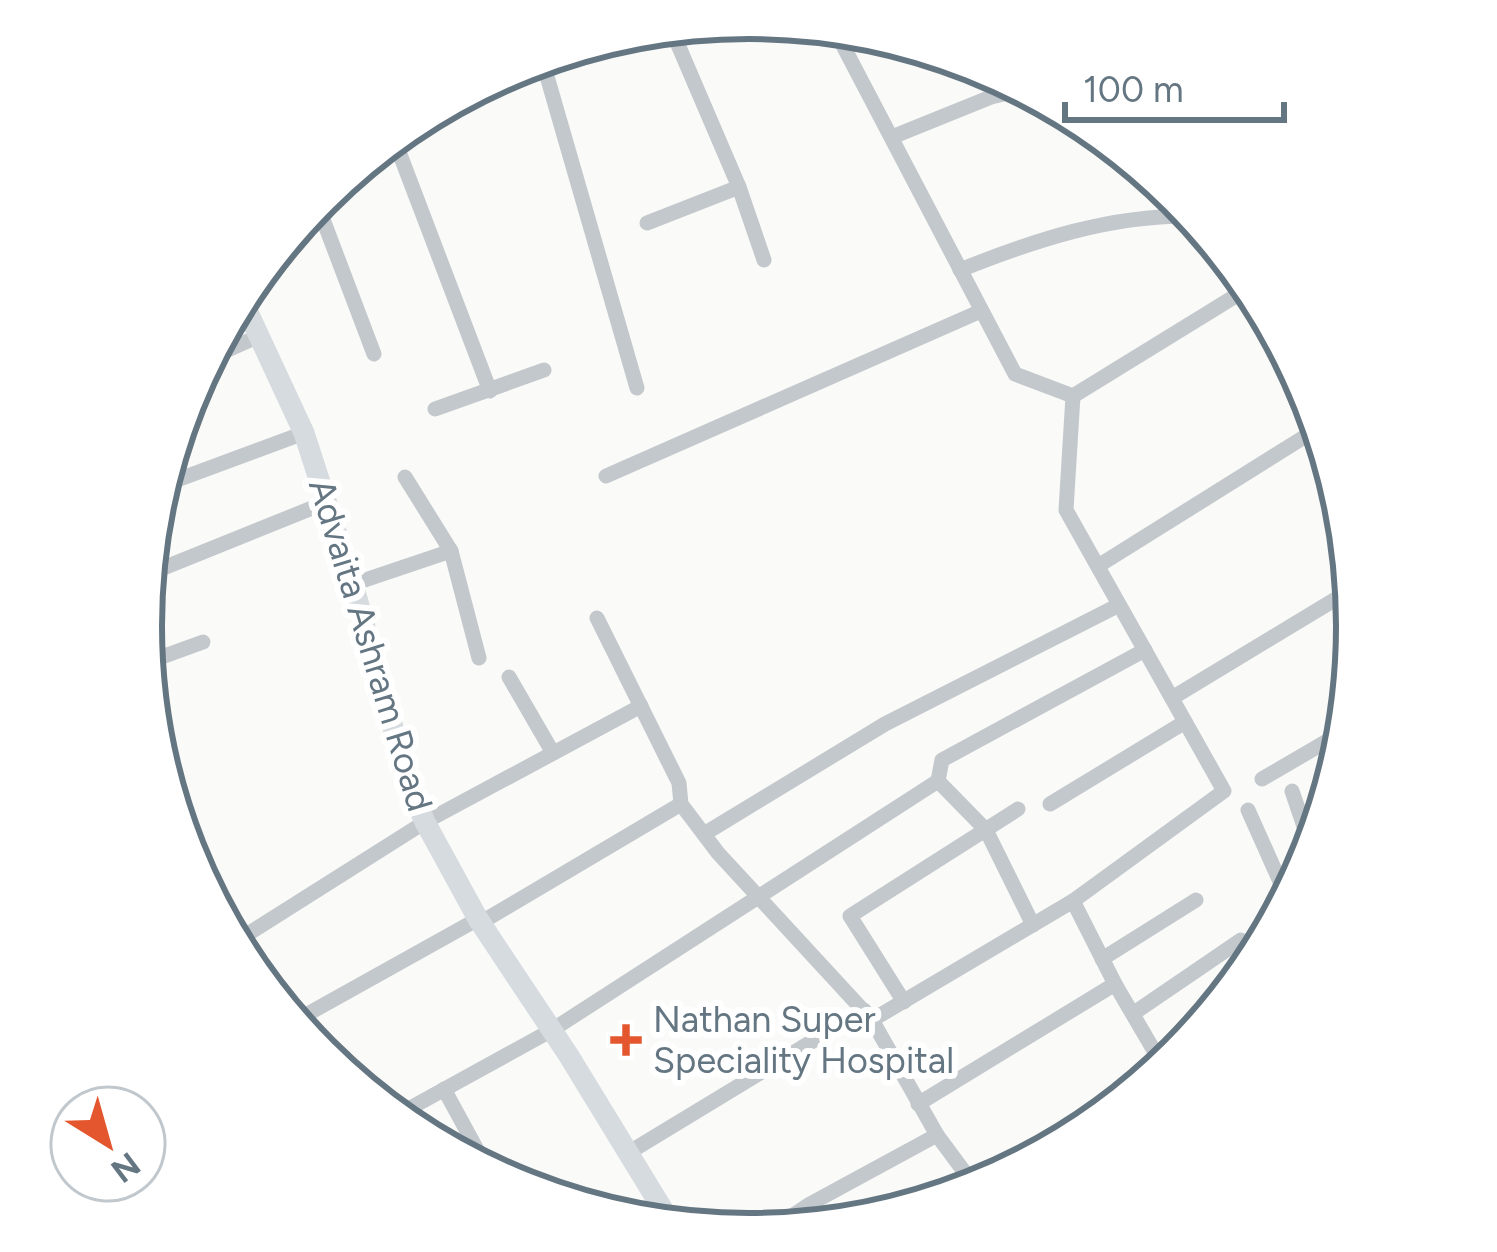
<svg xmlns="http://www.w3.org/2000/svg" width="1497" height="1252" font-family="Figtree,sans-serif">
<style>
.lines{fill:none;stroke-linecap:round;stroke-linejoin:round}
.street{stroke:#c3c8cc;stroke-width:15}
.secondary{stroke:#d6dbdf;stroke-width:21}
.poi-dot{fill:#e4572e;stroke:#fff;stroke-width:4.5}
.labels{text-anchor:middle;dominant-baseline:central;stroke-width:12;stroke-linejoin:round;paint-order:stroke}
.street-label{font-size:36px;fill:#657683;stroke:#fff}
.poi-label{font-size:36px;fill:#657683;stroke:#fff;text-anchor:start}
.rim{fill:none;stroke:#657683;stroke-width:6}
</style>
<rect width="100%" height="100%" fill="#fafaf8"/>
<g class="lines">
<g class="street">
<polyline points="673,33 739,187 764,260"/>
<polyline points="838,36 1015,374 1073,396 1066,510 1224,791 1073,901 872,1020"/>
<polyline points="542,59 637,388"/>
<polyline points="892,137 991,97 1020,90"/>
<polyline points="396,144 490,391"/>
<polyline points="316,201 374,354"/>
<polyline points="647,223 739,187"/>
<path d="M960 270C1035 240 1110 215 1192 216"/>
<polyline points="210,358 259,336"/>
<polyline points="1073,396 1242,292"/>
<polyline points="435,409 544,370"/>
<polyline points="606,476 981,311"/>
<polyline points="405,477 451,551 479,658"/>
<polyline points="169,483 304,433"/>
<polyline points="1098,566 1317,429"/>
<polyline points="151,573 327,502"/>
<polyline points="353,584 451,551"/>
<polyline points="597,618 679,783 681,804 718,853 872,1020 937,1135 977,1189"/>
<polyline points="148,662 203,642"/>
<polyline points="509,677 553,753"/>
<polyline points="1172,698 1349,591"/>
<polyline points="1262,779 1334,737"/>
<polyline points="1292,791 1312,850"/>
<polyline points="1050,804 1185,722"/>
<polyline points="1248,810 1286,895"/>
<polyline points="704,834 885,724 1119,605"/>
<polyline points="1073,901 1115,984 1163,1066"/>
<polyline points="480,923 681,804"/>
<polyline points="1033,925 986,830 938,781 942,760 1145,650"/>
<polyline points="240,939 425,822 641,706"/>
<polyline points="1102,959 1196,900"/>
<polyline points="904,1002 850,916 1018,809"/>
<polyline points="1134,1013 1241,940"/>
<polyline points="295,1021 478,919"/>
<polyline points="444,1089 487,1168"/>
<polyline points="918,1104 1115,984"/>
<polyline points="403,1112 552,1030 938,781"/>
<polyline points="628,1153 864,1010"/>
<polyline points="974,1184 1163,1066"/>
<polyline points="771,1230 810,1204 937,1135"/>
</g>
<polyline class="secondary" points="245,306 304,433 353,584 409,785 425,822 478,919 569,1056 668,1218"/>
</g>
<path class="poi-dot" d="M620 1022h12v12h12v12h-12v12h-12v-12h-12v-12h12z"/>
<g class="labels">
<g class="street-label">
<text transform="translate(371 645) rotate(73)">Advaita Ashram Road</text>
</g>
<g class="poi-label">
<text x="653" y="1019">Nathan Super<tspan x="653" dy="41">Speciality Hospital</tspan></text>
</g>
</g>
<path d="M0 0H1497V1252H0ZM162 626a587 587 0 1 1 1174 0a587 587 0 1 1-1174 0Z" fill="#fff" fill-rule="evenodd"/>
<path class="rim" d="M162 626a587 587 0 1 1 1174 0a587 587 0 1 1-1174 0Z"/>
<g transform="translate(108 1144) rotate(143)"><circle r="57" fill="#ffffff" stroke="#c1c8cd" stroke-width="3"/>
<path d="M0-9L21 45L0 30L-21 45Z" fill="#e4572e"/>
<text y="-18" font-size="33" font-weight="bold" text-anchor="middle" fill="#657683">N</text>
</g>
<path d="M1065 102v18h219v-18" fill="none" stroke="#657683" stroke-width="6"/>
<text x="1083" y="102" font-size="36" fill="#657683" stroke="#ffffff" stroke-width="9" paint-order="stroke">100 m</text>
</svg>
